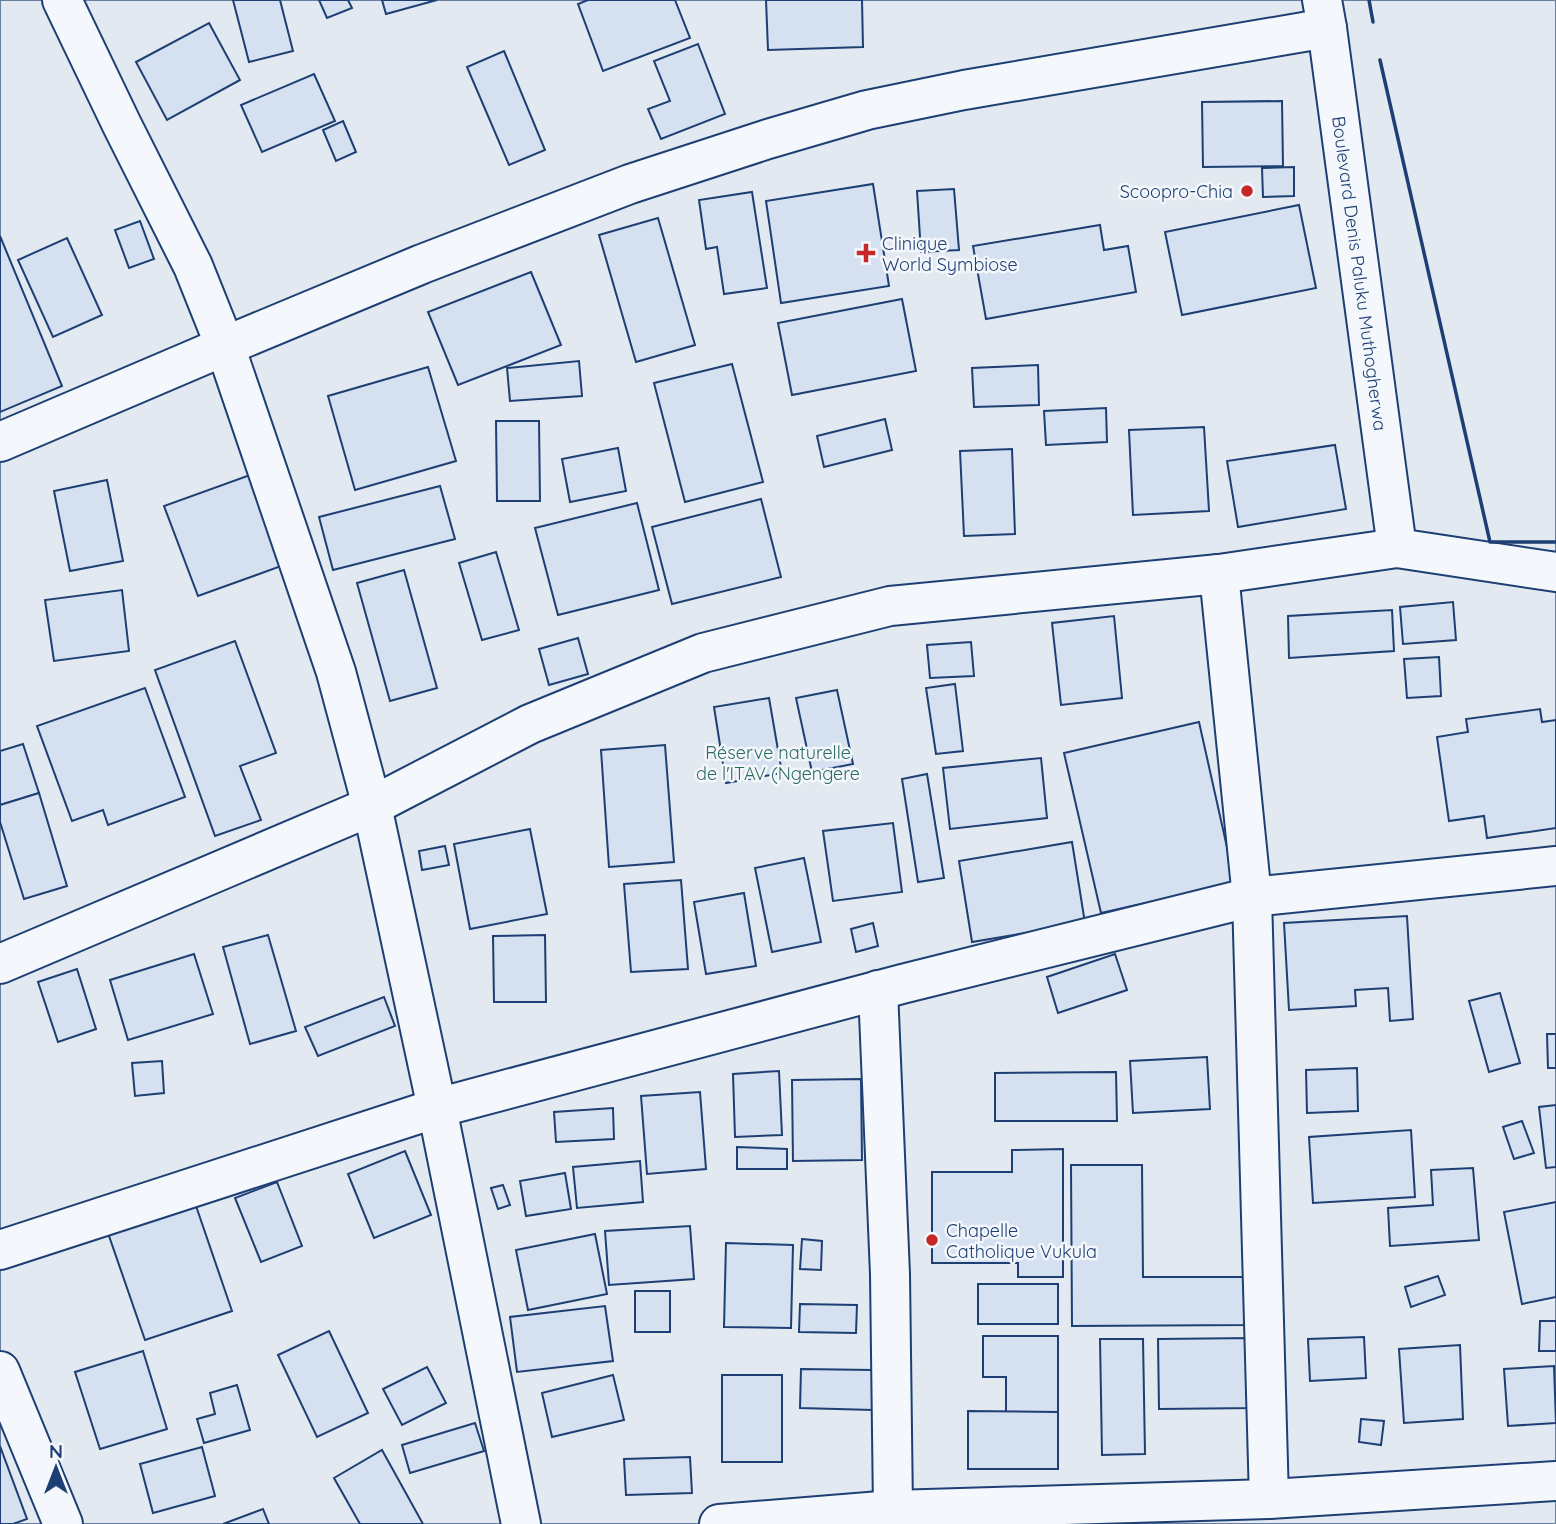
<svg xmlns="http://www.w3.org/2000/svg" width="1556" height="1524" font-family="Quicksand,sans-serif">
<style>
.green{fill:#e3e9f0;stroke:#687fa3;stroke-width:2}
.building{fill:#d5e0f0;stroke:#1d3f73;stroke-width:2}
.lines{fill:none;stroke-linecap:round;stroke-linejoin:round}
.street-casing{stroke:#1d3f73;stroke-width:42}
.secondary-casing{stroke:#1d3f73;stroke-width:42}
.street{stroke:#f4f7fb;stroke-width:38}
.secondary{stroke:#f4f7fb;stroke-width:38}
.wall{stroke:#1d3f73;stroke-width:3.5}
.poi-dot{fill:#c62828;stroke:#f4f7fb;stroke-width:2.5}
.labels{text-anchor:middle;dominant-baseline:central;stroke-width:5;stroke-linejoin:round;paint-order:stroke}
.poi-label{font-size:18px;fill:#1d3f73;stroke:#f4f7fb;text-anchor:start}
.street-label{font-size:18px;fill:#1d3f73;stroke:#f4f7fb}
.park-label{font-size:18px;fill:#2c6c60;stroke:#f4f7fb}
</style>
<rect width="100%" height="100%" fill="#f4f7fb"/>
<rect class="green" x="0" y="0" width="1556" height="1524"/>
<g class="building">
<polygon points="233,0 280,0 293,51 249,62"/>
<polygon points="319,0 348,0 352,8 327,18"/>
<polygon points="382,0 437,0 386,14"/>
<polygon points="588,0 675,0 690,38 603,71 578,4"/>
<polygon points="766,0 862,0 863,47 768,50"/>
<polygon points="209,23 240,80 167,120 136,62"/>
<polygon points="698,44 725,114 661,139 648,109 670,101 654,61"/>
<polygon points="504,51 545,150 509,165 467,67"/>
<polygon points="314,74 335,121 262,152 241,105"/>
<polygon points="1282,101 1283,166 1203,167 1202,102"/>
<polygon points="343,121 356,152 336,161 323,130"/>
<polygon points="1294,167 1294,196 1263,197 1262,168"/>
<polygon points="873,184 889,286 781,303 766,201"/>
<polygon points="954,189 959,250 921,252 917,191"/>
<polygon points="752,192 767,288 724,294 717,247 706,249 699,200"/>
<polygon points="1299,205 1316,288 1182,315 1165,232"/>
<polygon points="658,218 695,345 636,362 599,235"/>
<polygon points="140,221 154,259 129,268 115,230"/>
<polygon points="1100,225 1104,250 1128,246 1136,292 986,319 973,246"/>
<polygon points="0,236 62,386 0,412"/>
<polygon points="67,238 102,315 53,337 18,260"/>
<polygon points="531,272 561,345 458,385 428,312"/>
<polygon points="902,299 916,371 792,395 778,323"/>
<polygon points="579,361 582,396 510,401 507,368"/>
<polygon points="732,364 763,482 685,502 654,383"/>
<polygon points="1038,365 1039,405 974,407 972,368"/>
<polygon points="428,367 456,461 355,490 328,396"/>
<polygon points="1106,408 1107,442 1046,445 1044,411"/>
<polygon points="885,419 892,450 824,467 817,436"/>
<polygon points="496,421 539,421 540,501 497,501"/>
<polygon points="1204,427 1209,511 1133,515 1129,430"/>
<polygon points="1335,445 1346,509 1238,527 1227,461"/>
<polygon points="618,448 626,491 570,502 562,459"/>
<polygon points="1012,449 1015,534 964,536 960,451"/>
<polygon points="250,475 284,565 198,596 164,506"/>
<polygon points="107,480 123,561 70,571 54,491"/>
<polygon points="440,486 455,539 333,570 319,517"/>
<polygon points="761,499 781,577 672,604 652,527"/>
<polygon points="637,503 659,590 558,615 535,528"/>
<polygon points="496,552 519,630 482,640 459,563"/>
<polygon points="404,570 437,688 390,701 357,583"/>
<polygon points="122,590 129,651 54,661 45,600"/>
<polygon points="1453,602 1456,640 1403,644 1400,607"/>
<polygon points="1392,610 1394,651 1289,658 1288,616"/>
<polygon points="1114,616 1122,698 1061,705 1052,623"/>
<polygon points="578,638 588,674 549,685 539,649"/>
<polygon points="235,641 276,753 240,766 261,820 215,836 155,670"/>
<polygon points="971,642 974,676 930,678 927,645"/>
<polygon points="1439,657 1441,696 1407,698 1404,659"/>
<polygon points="955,684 963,751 936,754 926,688"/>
<polygon points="145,688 185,797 108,825 103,810 72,821 37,726"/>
<polygon points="837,690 853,764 812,772 796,698"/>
<polygon points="769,698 782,773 726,783 714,707"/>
<polygon points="1540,709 1542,722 1556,720 1556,828 1487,838 1484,816 1449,821 1437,737 1468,732 1466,719"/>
<polygon points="1199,722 1235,883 1101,913 1064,753"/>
<polygon points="23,744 39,793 0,805 0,751"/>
<polygon points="665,745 674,862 609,867 601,750"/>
<polygon points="1041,758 1047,818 950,829 943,768"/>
<polygon points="927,774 944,878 918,882 902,779"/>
<polygon points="39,793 67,886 24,899 0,822 0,805"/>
<polygon points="893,823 902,892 833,901 823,831"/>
<polygon points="530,829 547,914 470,929 454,844"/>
<polygon points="1072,842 1085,923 972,942 959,861"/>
<polygon points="445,846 449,865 422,870 419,851"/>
<polygon points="804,858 821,942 772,952 755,868"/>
<polygon points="681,880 688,969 631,972 624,884"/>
<polygon points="744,893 756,966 706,974 694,902"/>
<polygon points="1407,916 1413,1019 1390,1021 1388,988 1355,990 1356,1006 1289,1010 1284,923"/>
<polygon points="873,923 878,946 856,952 851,929"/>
<polygon points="268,935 296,1031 250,1044 223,947"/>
<polygon points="545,935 546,1002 494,1002 493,936"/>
<polygon points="194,954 213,1014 128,1040 110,980"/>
<polygon points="1115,954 1127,990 1058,1013 1047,977"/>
<polygon points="77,969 96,1029 58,1042 38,982"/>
<polygon points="1500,993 1520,1063 1489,1072 1469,1001"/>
<polygon points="384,997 395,1026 318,1056 305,1027"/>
<polygon points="1547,1034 1556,1034 1556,1068 1548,1068"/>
<polygon points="1207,1057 1210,1109 1133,1113 1130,1061"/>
<polygon points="162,1061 164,1093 135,1096 132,1063"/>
<polygon points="1357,1068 1358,1111 1307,1113 1306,1070"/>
<polygon points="779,1071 782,1135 735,1137 733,1074"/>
<polygon points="1116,1072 1117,1121 995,1121 995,1073"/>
<polygon points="861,1079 862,1160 793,1161 792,1080"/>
<polygon points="700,1092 706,1169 647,1174 641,1096"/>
<polygon points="1556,1105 1556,1167 1546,1168 1539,1107"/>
<polygon points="613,1108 614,1139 556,1142 554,1112"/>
<polygon points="1522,1121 1534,1153 1514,1159 1503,1127"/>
<polygon points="1411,1130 1415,1197 1313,1203 1309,1137"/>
<polygon points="737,1147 787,1149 787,1169 737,1169"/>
<polygon points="1063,1149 1063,1277 1018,1277 1018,1263 932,1263 932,1172 1012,1172 1012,1150"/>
<polygon points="405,1151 431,1215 374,1238 348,1174"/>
<polygon points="640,1161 643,1202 577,1208 573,1167"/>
<polygon points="1071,1165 1142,1165 1143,1277 1250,1277 1250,1325 1072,1326"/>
<polygon points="1473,1168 1479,1240 1390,1246 1388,1208 1433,1205 1431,1170"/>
<polygon points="565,1173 571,1209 526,1216 520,1181"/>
<polygon points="277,1182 302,1246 261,1262 235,1198"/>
<polygon points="503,1185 510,1205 498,1209 491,1188"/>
<polygon points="1556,1202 1556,1297 1522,1304 1504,1212"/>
<polygon points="195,1203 232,1311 145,1340 108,1233"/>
<polygon points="690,1226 694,1279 609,1285 605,1231"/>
<polygon points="595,1234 607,1294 528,1310 516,1250"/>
<polygon points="802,1239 822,1241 821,1270 800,1269"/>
<polygon points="726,1243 793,1245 791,1328 724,1327"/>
<polygon points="1438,1276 1445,1295 1411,1307 1405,1287"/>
<rect x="978" y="1284" width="80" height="40"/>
<rect x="635" y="1291" width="35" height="41"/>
<polygon points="800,1304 857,1305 856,1333 799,1332"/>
<polygon points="605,1306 613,1361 517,1372 510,1317"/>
<polygon points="1540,1321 1556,1321 1556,1351 1539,1351"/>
<polygon points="329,1331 368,1413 317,1437 278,1355"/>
<polygon points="983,1336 1058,1336 1058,1412 1006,1412 1006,1377 983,1377"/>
<polygon points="1364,1337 1366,1378 1310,1381 1308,1339"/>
<polygon points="1253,1338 1254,1408 1159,1409 1158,1339"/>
<polygon points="1100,1339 1143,1339 1145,1454 1102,1455"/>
<polygon points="1460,1345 1463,1419 1404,1423 1399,1349"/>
<polygon points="143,1351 167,1429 100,1449 75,1372"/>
<polygon points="1554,1366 1556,1423 1508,1426 1504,1369"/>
<polygon points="427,1367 446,1403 402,1425 383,1389"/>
<polygon points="801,1369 873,1370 873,1410 800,1408"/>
<polygon points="613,1375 624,1420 552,1437 542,1393"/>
<rect x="722" y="1375" width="60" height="87"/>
<polygon points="237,1385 250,1430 204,1443 197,1419 215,1414 210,1393"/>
<polygon points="968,1411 1058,1412 1058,1469 968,1469"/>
<polygon points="1361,1419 1384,1421 1381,1445 1359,1442"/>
<polygon points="475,1423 484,1451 410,1473 402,1445"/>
<polygon points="0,1446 27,1519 13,1524 0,1524"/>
<polygon points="202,1447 215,1496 153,1513 140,1464"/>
<polygon points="382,1450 423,1524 360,1524 334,1478"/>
<polygon points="690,1457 692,1493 626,1495 624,1459"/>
<polygon points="263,1509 269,1524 223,1524"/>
</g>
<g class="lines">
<defs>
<g id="street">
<polyline points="62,0 122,125 193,266 225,346 336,672 372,806 437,1108 521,1524"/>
<polyline points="0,442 225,346 422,264 630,184 768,139 867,110 964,90 1327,28"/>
<polyline points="1219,574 1252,897 1269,1499"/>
<polyline points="0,964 372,806 530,724 703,653 890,606 1219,574 1397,548"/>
<polyline points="878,990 890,1274 893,1510"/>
<polyline points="0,1250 437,1108 902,984 1252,897 1556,866"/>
<polyline points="0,1371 63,1524"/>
<polyline points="719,1524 893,1510 1269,1499 1556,1481"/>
</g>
<g id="secondary">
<path id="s1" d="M1322 0 1327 28 1397 548 1556 572"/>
</g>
</defs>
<use href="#street" class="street-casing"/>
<use href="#secondary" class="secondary-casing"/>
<use href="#street" class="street"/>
<use href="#secondary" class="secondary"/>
<g class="wall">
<polyline points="1369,0 1373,22"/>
<polyline points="1380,60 1490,542 1556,542"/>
</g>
</g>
<g class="poi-dot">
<circle cx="1247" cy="191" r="7"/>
<path d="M862.5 242.5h7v7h7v7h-7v7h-7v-7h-7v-7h7z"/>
<circle cx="932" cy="1240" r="7"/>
</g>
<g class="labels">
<g class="poi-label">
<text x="1233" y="191" text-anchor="end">Scoopro-Chia</text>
<text x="882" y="243">Clinique<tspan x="882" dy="21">World Symbiose</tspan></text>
<text x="946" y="1230">Chapelle<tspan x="946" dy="21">Catholique Vukula</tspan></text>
</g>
<g class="street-label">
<text stroke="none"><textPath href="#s1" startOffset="276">Boulevard Denis Paluku Muthogherwa</textPath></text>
</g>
<g class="park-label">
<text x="778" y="752">Réserve naturelle<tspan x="778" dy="21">de l'ITAV (Ngengere</tspan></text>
</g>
</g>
<g transform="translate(56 1468)" stroke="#f4f7fb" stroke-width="5" paint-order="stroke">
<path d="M0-5L12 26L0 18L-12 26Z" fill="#1d3f73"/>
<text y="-10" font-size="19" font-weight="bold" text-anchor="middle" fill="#1d3f73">N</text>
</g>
</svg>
